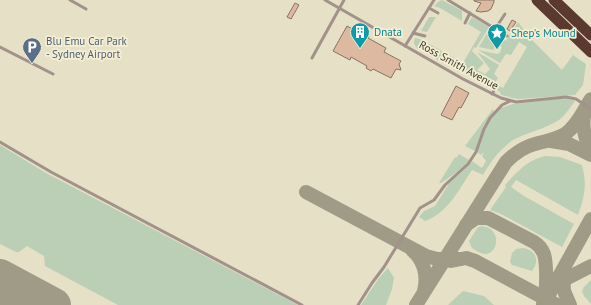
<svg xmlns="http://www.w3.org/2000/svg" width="591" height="305" font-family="'PT Sans',sans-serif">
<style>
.green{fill:#bacfb5}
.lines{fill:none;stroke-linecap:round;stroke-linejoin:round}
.taxiway{stroke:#9f9b87;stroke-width:14}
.runway{stroke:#9f9b87;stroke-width:34}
.building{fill:#ddb9a2;stroke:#887263}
.service{stroke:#a3918b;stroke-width:3}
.motorway{stroke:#5b392f;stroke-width:11}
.labels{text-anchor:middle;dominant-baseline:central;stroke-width:3.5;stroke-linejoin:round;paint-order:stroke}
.culture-label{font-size:11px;fill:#0d838f;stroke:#f4eed3;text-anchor:start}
.service-label{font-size:11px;fill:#4e5e75;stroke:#f4eed3;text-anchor:start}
.street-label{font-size:11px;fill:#3d3a30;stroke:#f4eed3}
</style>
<rect width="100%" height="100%" fill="#e6e1c6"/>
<g class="green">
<polygon points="442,0 462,11 462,21 440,8 434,6 438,2"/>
<polygon points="429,17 436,17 427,32 421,31"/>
<polygon points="472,17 489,27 476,48 474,47 472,51 484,63 477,70 485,74 490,69 477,52 499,65 494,74 498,78 491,88 463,72 458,72 457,69 441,59 437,60 434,56 420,48 417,49 414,43 415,38 422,40 463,63 481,32 468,24"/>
<polygon points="518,22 530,38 562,70 573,55 586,64 583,85 575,95 518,99 501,95 500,92 497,90 499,86 503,88 527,47 519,42 511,55 506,54 500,63 478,50 497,54 500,53 502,47 497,43 493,50 479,47 490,28 500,34 498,37 506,41 509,35 499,28 510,35"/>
<path d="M559 99H568L575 101C570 108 565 115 559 120 545 129 528 132 513 140 500 149 491 161 483 175L472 170C460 188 447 214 425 221L419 217 424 211 435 206 450 182 464 170 472 161 482 168 486 161 482 156 484 153H483L481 155 477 152 488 122 501 108 513 104Z"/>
<polygon points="493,109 494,112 484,125 475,151 465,146"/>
<polygon points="0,145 46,173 298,305 118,305 45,266 44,256 27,246 19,252 16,252 0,244"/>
<path d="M459 154 469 160C460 171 451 176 441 183H439L455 157 456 158Z"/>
<path d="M545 156 560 157 582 165C587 183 585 197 578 215L516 180 511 187 524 196 574 224 562 247 501 214 490 210 506 187 505 185C517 172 527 160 545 156Z"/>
<path d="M482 226C502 228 499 255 484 254 480 253 475 250 472 248L469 241 478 227Z"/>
<path d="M523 248C536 250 540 261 532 271L512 265 510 262 512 253 516 249Z"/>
<polygon points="388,268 394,278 392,289 386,305 361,305 379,278"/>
<polygon points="591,280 591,304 584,296 582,291 584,287"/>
<polygon points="463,291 484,296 494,305 448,305"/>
</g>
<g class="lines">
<g class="taxiway">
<path d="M585 111C581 126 585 138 591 153"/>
<polyline points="551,141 569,144 591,155"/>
<polyline points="306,192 426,256 437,259 460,259"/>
<path d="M466 225 476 218H488L534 242C539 245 542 249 544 254 547 264 547 295 543 304"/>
<path d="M412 250C424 260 428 276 424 291"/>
<polyline points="451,261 466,258 475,261 557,305"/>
<polyline points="563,273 564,291 570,305"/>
<polyline points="0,282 4,292 4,305"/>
<polyline points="552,286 591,266"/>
<polyline points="547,298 591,219"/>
<path d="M8 305C23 293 37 297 52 305"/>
<path d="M416 305 506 162C514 154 523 147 535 144 545 141 555 140 565 134 577 126 583 111 591 99"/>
</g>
<polyline class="runway" points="0,276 54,305"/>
</g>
<g class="building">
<polygon points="474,0 494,0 494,2 491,9 488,11 481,12 476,11 481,3 474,1"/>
<polygon points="295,3 299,5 291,19 287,17"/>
<polygon points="512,20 516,22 510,31 507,29"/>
<polygon points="347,26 363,35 363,33 369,36 368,38 386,48 384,52 401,61 399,64 401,70 396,69 391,78 373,69 371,71 366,68 367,66 351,57 350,60 333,51"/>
<polygon points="456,86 469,93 461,108 459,107 452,120 441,115"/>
</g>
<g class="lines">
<g class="service">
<polyline points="70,0 86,9"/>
<polyline points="325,0 463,79 501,98 516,102 566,97 576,99 591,109"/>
<polyline points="448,0 507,36"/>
<polyline points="429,8 438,13"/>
<polyline points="465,23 470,13"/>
<polyline points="495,29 505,14"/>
<polyline points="413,33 425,36"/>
<polyline points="405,46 434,0"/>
<polyline points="0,47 53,74"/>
<polyline points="312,58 344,0"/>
<polyline points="492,94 497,85"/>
<polyline points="0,142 51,172 302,305"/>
<polyline points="358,305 372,283 384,267 420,208 434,200 445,185 468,164 476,152 484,129 490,118 502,105 510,101"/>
</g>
<g class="motorway">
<polyline points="537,0 591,52"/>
<polyline points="554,0 591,35"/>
</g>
</g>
<defs>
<symbol id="building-pin" viewBox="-11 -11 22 30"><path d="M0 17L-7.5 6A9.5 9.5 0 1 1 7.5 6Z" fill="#0f9aa8" stroke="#f4eed3"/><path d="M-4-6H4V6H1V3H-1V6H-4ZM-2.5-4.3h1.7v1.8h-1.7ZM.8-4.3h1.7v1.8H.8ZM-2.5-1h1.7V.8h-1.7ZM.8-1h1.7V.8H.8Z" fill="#fff"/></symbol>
<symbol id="sight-pin" viewBox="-11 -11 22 30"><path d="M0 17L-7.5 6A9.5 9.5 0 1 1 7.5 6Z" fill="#0f9aa8" stroke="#f4eed3"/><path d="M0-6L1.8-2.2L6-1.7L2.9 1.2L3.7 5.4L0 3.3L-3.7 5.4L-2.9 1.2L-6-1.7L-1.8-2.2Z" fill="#fff"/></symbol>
<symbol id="parking-pin" viewBox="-11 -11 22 30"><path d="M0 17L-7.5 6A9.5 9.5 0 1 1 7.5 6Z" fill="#5c6f8a" stroke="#f4eed3"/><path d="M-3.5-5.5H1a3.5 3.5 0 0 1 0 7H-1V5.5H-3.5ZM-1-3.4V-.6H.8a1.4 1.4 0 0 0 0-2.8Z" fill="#fff"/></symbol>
</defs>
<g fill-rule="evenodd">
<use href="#building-pin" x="349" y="21" width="22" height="30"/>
<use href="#sight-pin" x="486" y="22" width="22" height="30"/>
<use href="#parking-pin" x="21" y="36" width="22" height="30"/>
</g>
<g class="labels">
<g class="culture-label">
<text x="374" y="32">Dnata</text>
<text x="511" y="33">Shep's Mound</text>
</g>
<g class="service-label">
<text x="46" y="41">Blu Emu Car Park<tspan x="46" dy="13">- Sydney Airport</tspan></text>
</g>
<g class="street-label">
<text transform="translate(459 65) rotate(29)">Ross Smith Avenue</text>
</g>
</g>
</svg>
